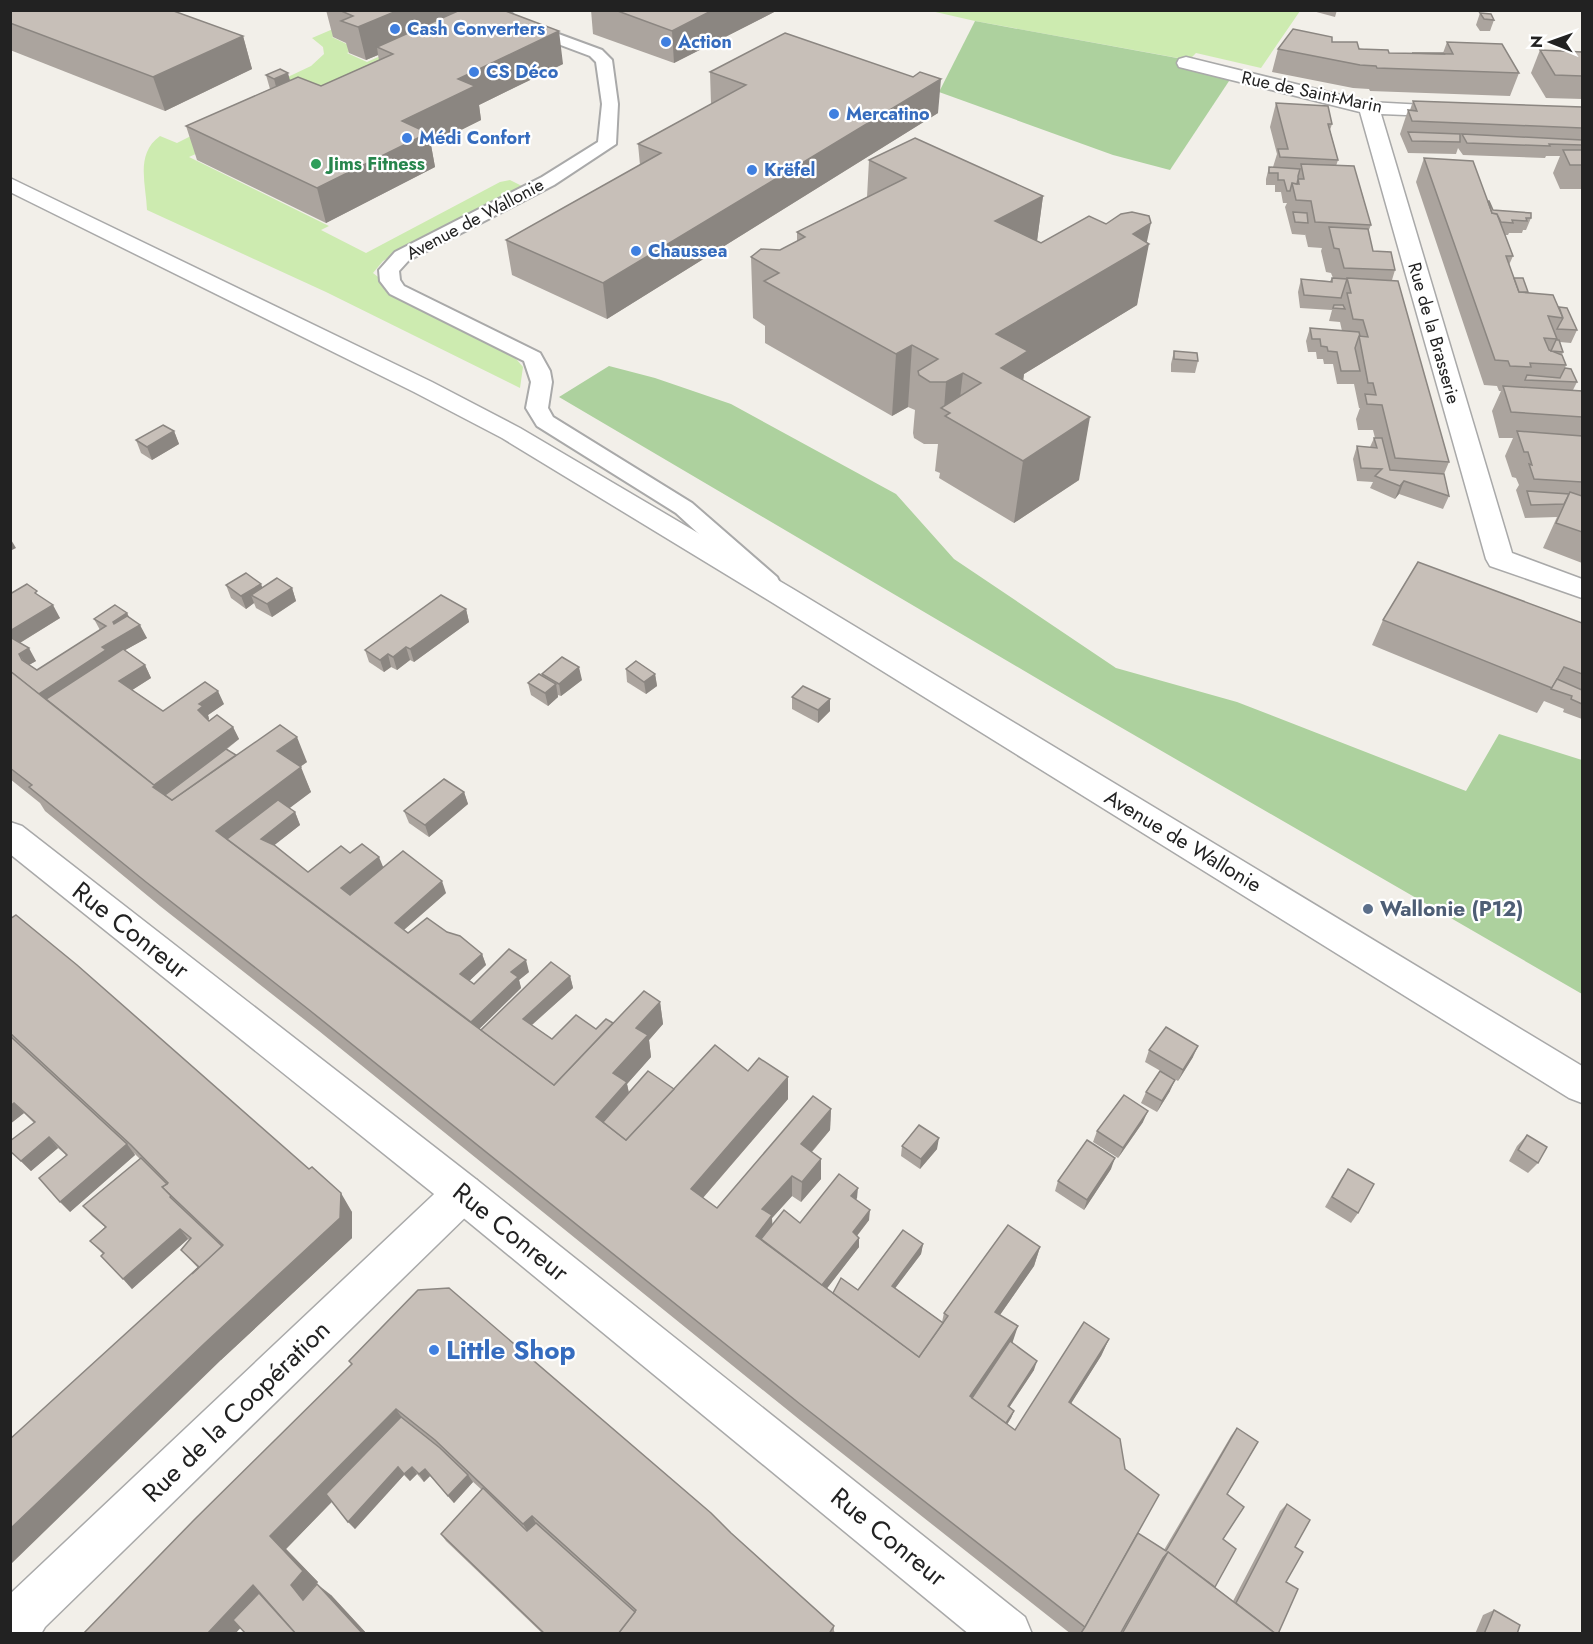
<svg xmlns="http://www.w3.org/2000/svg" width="1593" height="1644" font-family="Jost,sans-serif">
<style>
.grass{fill:#cdebb0}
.forest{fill:#add19e}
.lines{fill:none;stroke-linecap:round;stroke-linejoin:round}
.service-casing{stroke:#a9a9a9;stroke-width:4}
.minor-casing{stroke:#a9a9a9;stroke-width:3}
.tertiary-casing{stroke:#a9a9a9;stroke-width:3}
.service{fill:#fff;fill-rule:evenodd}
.minor{fill:#fff;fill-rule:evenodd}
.tertiary{fill:#fff;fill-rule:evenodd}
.wall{fill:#aba49e;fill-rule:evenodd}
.shaded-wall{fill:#8b8681}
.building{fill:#c7bfb8;stroke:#8b8681;stroke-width:1.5}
.shop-dot{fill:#3f7fe0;stroke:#fff;stroke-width:2}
.leisure-dot{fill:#2e9e5b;stroke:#fff;stroke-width:2}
.service-dot{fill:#5c6f8a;stroke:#fff;stroke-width:2}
.labels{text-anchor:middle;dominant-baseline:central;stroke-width:4.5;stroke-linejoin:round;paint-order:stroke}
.far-shop-label{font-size:18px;font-weight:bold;fill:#366cbe;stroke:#fff;text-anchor:start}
.far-street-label{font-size:18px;fill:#222;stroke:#fff}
.far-leisure-label{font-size:18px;font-weight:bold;fill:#27864d;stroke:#fff;text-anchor:start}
.street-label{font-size:21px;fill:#222;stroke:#fff}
.service-label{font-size:21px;font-weight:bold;fill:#4e5e75;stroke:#fff;text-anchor:start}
.near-street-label{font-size:26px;fill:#222;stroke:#fff}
.near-shop-label{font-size:26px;font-weight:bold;fill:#366cbe;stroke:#fff;text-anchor:start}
</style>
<rect width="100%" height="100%" fill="#f2efe9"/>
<g class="grass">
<path d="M375 11H394L332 37 357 49 347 53 367 62 449 25 283 115 189 157 329 226 321 230 366 253 500 182 510 180 522 186 383 261 373 273 399 293 512 354 523 367 520 388 326 292 147 210C146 184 135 154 160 136L177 143 284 89 273 84 311 66 324 54 323 47 312 38Z"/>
<polygon points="931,11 1300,11 1261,68 1196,53 1189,60 975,21"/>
</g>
<g class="forest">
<polygon points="975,21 1237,69 1170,170 1113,155 939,92"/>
<polygon points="609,366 655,378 731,404 896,494 954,559 1116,668 1237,702 1466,791 1499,734 1582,760 1582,994 1077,702 559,397"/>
</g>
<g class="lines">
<defs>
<polygon id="service" points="494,10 509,10 515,18 602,50 612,60 618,104 616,144 554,185 409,260 399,271 400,280 404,286 540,353 550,371 552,382 548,408 553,417 692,503 777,577 780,583 777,589 768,591 759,589 676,513 537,426 526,408 531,382 524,361 390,294 380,281 379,270 395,252 542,177 598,142 602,104 596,62 590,56 505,24"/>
<g id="minor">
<polygon points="1186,57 1369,102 1462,107 1465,111 1462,115 1455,117 1381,114 1512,553 1582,579 1582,598 1490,566 1486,559 1360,112 1179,67 1177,63 1179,59"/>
<polygon points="463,1174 477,1180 483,1193 477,1206 45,1627 41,1634 10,1634 11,1593 449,1180"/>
</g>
<g id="tertiary">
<polygon points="10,178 432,382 520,428 793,589 1582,1066 1582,1103 1569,1098 773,603 502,438 414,392 10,192"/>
<polygon points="10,822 22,826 477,1180 1025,1617 1032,1634 969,1634 449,1206 10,854"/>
</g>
</defs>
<use href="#service" class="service-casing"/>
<use href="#minor" class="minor-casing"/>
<use href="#tertiary" class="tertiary-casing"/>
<use href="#service" class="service"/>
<use href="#minor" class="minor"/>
<use href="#tertiary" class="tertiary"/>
</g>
<g class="wall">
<polygon points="10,10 243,36 252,69 165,111 10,50"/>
<polygon points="326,10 455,10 455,12 563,64 479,105 481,120 431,145 435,167 326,223 197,160 186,126 270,89 266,75 321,86 379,60 378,55 366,60 349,53 346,43 333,37"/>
<polygon points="591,10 778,10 674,63 593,34"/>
<polygon points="1309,10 1337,10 1335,17"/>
<polygon points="1480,13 1494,20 1490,31 1480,31 1476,25"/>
<polygon points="1332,42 1358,48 1389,53 1443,53 1447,42 1519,73 1510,96 1370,91 1369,89 1353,88 1272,72 1278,49"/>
<polygon points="1540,50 1582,52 1582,99 1546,98 1531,73"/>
<polygon points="710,72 938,113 607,319 512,275 506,240 640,165 638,144 711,104"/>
<polygon points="1413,101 1582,107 1582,189 1560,189 1553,173 1560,156 1546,156 1545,158 1463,155 1458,148 1456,154 1408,153 1400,134 1408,110 1410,110"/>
<polygon points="1276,103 1332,124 1330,130 1338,160 1336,166 1371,225 1368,232 1373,251 1395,270 1392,280 1449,462 1444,474 1449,496 1443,509 1399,494 1395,499 1370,488 1373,482 1357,481 1353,459 1357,446 1370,447 1374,438 1375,438 1373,430 1358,430 1356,419 1360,408 1359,408 1354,384 1337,384 1333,364 1324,364 1323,359 1317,359 1316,352 1308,352 1306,341 1310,328 1342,331 1340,322 1329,321 1332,310 1300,308 1298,292 1301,279 1330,281 1332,278 1333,278 1331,273 1326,272 1321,251 1322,248 1308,247 1305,234 1305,235 1292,234 1285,207 1287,203 1283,203 1281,192 1275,192 1275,185 1266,185 1266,179 1269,167 1273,167 1277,154 1270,127"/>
<polygon points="1424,158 1488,201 1493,210 1531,218 1526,230 1523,230 1522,233 1509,233 1508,235 1505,235 1513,256 1509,265 1514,278 1528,292 1559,307 1577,330 1571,343 1560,342 1563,352 1562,355 1566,365 1565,368 1577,382 1573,390 1582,391 1582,563 1543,548 1557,517 1525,518 1516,490 1519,485 1516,478 1512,477 1505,456 1513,438 1499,438 1492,411 1501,391 1499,391 1497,386 1484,385 1416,182"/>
<polygon points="869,160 1043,196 1037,241 1041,243 1147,242 1137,305 1024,374 1023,380 1079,480 1014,523 939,478 940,473 935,471 938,444 924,444 914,438 913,433 915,410 908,407 892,416 765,343 765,326 753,318 751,257 780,250 797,241 797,232 867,197"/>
<polygon points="1174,351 1198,361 1195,373 1171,372 1171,364"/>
<polygon points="174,431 179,444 152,460 141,453 136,440"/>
<polygon points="226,585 263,588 292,588 296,601 272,617 256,608 254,603 246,609 231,598"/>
<path d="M10 594 40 596 60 618 20 643 36 661 29 665 37 670 100 630 94 619 127 613 129 617 147 638 125 650 145 665 151 678 132 690 163 711 224 704 208 715 209 719 208 720 233 727 239 739 227 749 236 755 307 762 300 767 311 792 289 808 295 812 300 825 274 845 308 872 350 853 446 893 404 930 408 933 447 932 482 954 486 965 469 981 474 984 529 972 519 980 521 988 479 1029 481 1030 570 976 573 988 532 1025 552 1039 596 1029 613 1023 660 1002 663 1024 649 1040 651 1057 627 1084 629 1093 674 1089 748 1071 788 1099 703 1198 717 1208 831 1109 830 1130 812 1152 821 1179 801 1202 792 1196 772 1218V1225L800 1223 857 1198 856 1200 869 1220 857 1236 859 1247 827 1288 833 1293 858 1290 923 1244 921 1254 895 1288 942 1322 944 1313 1040 1247 1034 1266 1000 1315 1013 1343 1034 1370 1009 1407 1014 1411 1011 1418 1007 1425 1015 1430 1109 1339 1101 1356 1071 1403 1125 1469 1138 1533 1164 1550 1231 1436 1237 1428 1227 1494 1223 1539 1215 1587 1233 1601 1280 1511 1287 1504 1295 1547 1286 1582 1278 1634H1071L800 1420 319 1031 160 906 45 811 40 803 10 779ZM208 762 165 795H164Z"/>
<polygon points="466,609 469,622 414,662 410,660 397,670 391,667 384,672 369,662 365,650"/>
<polygon points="1383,620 1582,623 1582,719 1563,712 1564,709 1544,701 1537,713 1372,645"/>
<polygon points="626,669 655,674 657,686 646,694 627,682"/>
<polygon points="542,674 582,680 561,696 558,695 558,697 548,706 531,695 528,683 542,676"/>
<polygon points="792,697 830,699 830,711 818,723 792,709"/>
<polygon points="464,792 468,804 429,837 409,823 404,811"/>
<polygon points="10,916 352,1212 352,1238 221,1360 198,1268 181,1250 189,1240 188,1239 132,1289 103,1254 90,1241 105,1227 92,1216 83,1206 140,1159 134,1153 135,1155 70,1212 66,1155 58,1148 31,1171 10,1151 34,1123 24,1113 10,1124"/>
<polygon points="1149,1050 1193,1057 1178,1081 1145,1062"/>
<polygon points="1170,1091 1157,1112 1141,1103 1146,1092"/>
<polygon points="1143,1122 1118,1158 1093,1142 1097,1131"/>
<polygon points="1527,1135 1538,1163 1528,1173 1509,1161 1517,1146"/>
<polygon points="902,1146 937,1149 920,1169 901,1156"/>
<polygon points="1111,1169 1084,1210 1055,1191 1058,1181"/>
<polygon points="1348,1169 1358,1213 1351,1223 1325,1207 1341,1179"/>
<polygon points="351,1364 731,1533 834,1626 834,1631 836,1634 543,1634 446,1541 441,1534 482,1490 471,1480 473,1482 454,1503 430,1476 424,1482 417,1474 410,1481 404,1475 355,1529 332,1501 286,1549 318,1582 306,1596 331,1595 367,1634 246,1634"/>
<polygon points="1494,1610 1517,1634 1475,1634 1483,1615"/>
</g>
<g class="shaded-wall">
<polygon points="399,10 455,10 457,21 377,47 378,55 366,60 358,27"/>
<polygon points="713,10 778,10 674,63 672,31"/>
<polygon points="559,31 563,64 479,105 481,120 431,145 435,167 326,223 317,188 458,79"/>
<polygon points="243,36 252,69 165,111 153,77"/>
<polygon points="288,73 297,106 283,113 274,79"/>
<polygon points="941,79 938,113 607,319 603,283"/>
<polygon points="1043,196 1035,256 995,221"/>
<polygon points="1151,223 1146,246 1149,244 1137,305 1024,374 1019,413 993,430 996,334 1133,234"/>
<polygon points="912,345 908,407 892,416 896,354"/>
<polygon points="963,373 957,423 950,413 944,409 946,382"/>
<polygon points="1090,417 1079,480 1014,523 1023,461"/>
<polygon points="174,431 179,444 152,460 147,447"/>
<polygon points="1404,481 1399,494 1395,499 1400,486"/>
<polygon points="10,538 16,548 10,551"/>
<polygon points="261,584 266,596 251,595 254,603 246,609 241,596"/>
<polygon points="292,588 296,601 272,617 267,604"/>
<polygon points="53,605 60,618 13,647 10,643 10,631"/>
<polygon points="466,609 469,622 414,662 410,649"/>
<polygon points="127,613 133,626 119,635 113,622"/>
<polygon points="140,625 147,638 111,658 47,707 35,697 102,647"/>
<polygon points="406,647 410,660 397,670 393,657"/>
<polygon points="29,648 36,661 27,666 19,654"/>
<polygon points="388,654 391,667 384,672 380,660"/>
<polygon points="145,665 151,678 126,694 119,681"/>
<polygon points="579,667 582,680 561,696 559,684"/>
<polygon points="655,674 657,686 646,694 644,682"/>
<polygon points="556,684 558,697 548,706 545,693"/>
<polygon points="218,691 224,704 208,715 209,719 204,723 198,710 199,704"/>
<polygon points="830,699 830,711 818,723 818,710"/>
<polygon points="233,727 239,739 162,797 150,788"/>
<polygon points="297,737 307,762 288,775 277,751"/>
<polygon points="301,767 311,792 233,851 216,831"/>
<polygon points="464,792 468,804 429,837 425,825"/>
<polygon points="295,812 300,825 267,851 261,839"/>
<polygon points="379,857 384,869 346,900 341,888"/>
<polygon points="442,881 446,893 399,934 395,923"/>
<polygon points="482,954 486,965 464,986 460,974"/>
<polygon points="526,960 529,972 519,980 521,988 471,1037 467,1025 511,972"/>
<polygon points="570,976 573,988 526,1030 523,1019"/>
<polygon points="660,1002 663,1024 649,1040 651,1057 627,1084 631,1103 606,1133 596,1117 613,1073 636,1028"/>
<polygon points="1198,1046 1193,1057 1178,1081 1183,1070"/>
<polygon points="788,1077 788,1099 694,1208 691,1189"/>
<polygon points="1175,1080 1170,1091 1157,1112 1162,1101"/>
<polygon points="14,1103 24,1113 10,1124 10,1106"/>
<polygon points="831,1109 830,1130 801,1164 801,1144"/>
<polygon points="1148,1111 1143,1122 1118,1158 1123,1148"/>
<polygon points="49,1137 58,1148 31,1171 21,1161"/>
<polygon points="939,1138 937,1149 920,1169 921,1159"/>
<polygon points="127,1144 135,1155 70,1212 60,1202"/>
<polygon points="1115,1158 1111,1169 1084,1210 1087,1200"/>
<polygon points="821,1159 821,1179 801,1202 802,1182"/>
<polygon points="792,1176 792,1196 772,1218 773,1234 761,1249 756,1236 762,1209"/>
<polygon points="858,1188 857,1198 851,1206 851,1196"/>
<polygon points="341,1193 352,1212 352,1238 221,1360 10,1565 10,1529"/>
<polygon points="870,1210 869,1220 852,1242 853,1232"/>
<polygon points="180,1229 188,1239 132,1289 123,1279"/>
<polygon points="859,1238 859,1247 818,1300 818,1291"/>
<polygon points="923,1244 921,1254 890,1295 892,1286"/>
<polygon points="1040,1247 1034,1266 990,1329 995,1312"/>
<polygon points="1018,1326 1012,1344 967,1404 970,1396"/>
<polygon points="1109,1339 1101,1356 1062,1418 1069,1402"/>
<polygon points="1037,1361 1034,1370 1005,1414 1008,1406"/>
<polygon points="396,1409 407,1425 286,1549 318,1582 303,1600 291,1585 270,1536"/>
<polygon points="1014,1411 1011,1418 998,1438 1001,1430"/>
<polygon points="398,1467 404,1475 355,1529 348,1522"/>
<polygon points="412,1467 417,1474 410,1481 404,1474"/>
<polygon points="425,1469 430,1476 424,1482 419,1474"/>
<polygon points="468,1475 473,1482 454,1503 448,1496"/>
<polygon points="532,1516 540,1530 531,1537 523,1524"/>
<polygon points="317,1584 331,1595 367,1634 363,1634"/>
<polygon points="253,1585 267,1599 235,1634 207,1634"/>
</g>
<g class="building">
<polygon points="10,10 171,10 243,36 153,77 10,23"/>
<polygon points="339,10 399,10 358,27 341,21 353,16"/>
<polygon points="460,10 503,10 559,31 458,79 475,86 402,121 428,133 317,188 186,126 298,77 321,86 393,54 377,47"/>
<polygon points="615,10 713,10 672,31"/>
<polygon points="1480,13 1491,14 1494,20 1484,19"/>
<polygon points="1293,29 1332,37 1332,42 1357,42 1359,49 1388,50 1389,53 1453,54 1447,42 1502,44 1519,73 1377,68 1376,66 1360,65 1278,49"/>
<polygon points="785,33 913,77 920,72 941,79 603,283 506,240 661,153 638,144 746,85 710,72"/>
<polygon points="1540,50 1582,52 1582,76 1555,75"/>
<polygon points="1412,53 1443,53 1444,54"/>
<polygon points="280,69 288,73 274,79 266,75"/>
<polygon points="1413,101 1582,107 1582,128 1412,121 1408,110 1417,111"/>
<polygon points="1276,103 1328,106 1332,124 1328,124 1338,160 1280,157 1278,149 1288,149"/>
<polygon points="1408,132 1460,134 1460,142 1412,141"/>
<polygon points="1462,134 1582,140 1582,145 1549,144 1550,146 1467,143"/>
<polygon points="915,138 1043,196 995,221 1041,243 1089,216 1106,224 1121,214 1132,212 1149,216 1151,223 1133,234 1149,244 996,334 1028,351 1001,368 1090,417 1023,461 945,416 950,413 941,408 981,383 963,373 946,382 930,382 919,375 918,371 938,359 912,345 896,354 764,281 779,273 751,257 761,249 780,250 805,237 797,232 906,178 869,160"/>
<polygon points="1563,150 1582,150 1582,165 1570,165"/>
<polygon points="1424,158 1473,161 1491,210 1492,213 1497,214 1513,256 1506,256 1519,292 1553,295 1563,318 1548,316 1557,339 1544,338 1549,350 1562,355 1566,365 1530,363 1531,367 1510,366 1508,361 1495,360"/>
<polygon points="1301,164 1354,166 1371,225 1315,222 1311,201 1296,200 1292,183 1299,184 1298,179 1304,179"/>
<polygon points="1269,167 1300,169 1298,176 1298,179 1297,184 1292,183 1290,191 1287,191 1284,180 1278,180 1278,173 1269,173"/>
<polygon points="1488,201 1489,201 1493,210 1531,213 1531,218 1526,218 1527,221 1512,220 1513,223 1501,222 1497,214 1492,213"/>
<polygon points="1293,212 1307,213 1308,223 1295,222"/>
<polygon points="1329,227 1368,229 1373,251 1391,252 1395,270 1344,268 1339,249 1334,248"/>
<polygon points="1332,278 1347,279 1341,298 1304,295 1301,279 1332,282"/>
<polygon points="1347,278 1398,281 1449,462 1395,458 1382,405 1367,404 1365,394 1376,395 1373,383 1368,383 1359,336 1368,337 1363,320 1353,319 1347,293 1351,293"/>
<polygon points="1514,278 1523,278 1528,292 1519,292"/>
<polygon points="1334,305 1343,305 1345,309 1333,308"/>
<polygon points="1559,307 1567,308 1577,330 1557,329 1563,318"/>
<polygon points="1310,328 1359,332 1360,336 1359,336 1355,348 1360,371 1341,371 1337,352 1328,351 1327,347 1321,346 1320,339 1312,339"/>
<polygon points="1556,340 1559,340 1563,352 1551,351"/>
<polygon points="1174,351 1197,353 1198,361 1174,359"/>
<polygon points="1565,368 1571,369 1577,382 1525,380 1527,375 1560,378"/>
<polygon points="1503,386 1582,391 1582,417 1511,412"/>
<polygon points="163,425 174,431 147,447 136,440"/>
<polygon points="1517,431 1582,436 1582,482 1534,479 1529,464 1532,465 1528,452 1524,452"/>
<polygon points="1374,438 1382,438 1390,470 1444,474 1449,496 1404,481 1400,486 1375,476 1382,469 1361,468 1357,446 1377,448"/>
<polygon points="1527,491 1569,494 1564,504 1531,505"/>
<polygon points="1570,492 1582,496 1582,532 1556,523"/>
<polygon points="1418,562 1582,623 1582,674 1564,667 1552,688 1383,620"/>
<polygon points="246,573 261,584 241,596 226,585"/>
<polygon points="277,578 292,588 267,604 251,595"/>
<polygon points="27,584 37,591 35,593 53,605 10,631 10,594"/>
<polygon points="441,595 466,609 410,649 406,647 393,657 388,654 380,660 365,650"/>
<polygon points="115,605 127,613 113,622 114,624 127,616 140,625 102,647 106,650 39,694 10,671 10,637 29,648 19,654 22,660 37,670 106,626 94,619"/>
<polygon points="123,649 145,665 119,681 163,711 205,682 218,691 199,704 203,706 198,710 209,721 217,715 233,727 154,785 46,699"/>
<polygon points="562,657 579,667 559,684 542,674"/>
<polygon points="636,661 655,674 644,682 626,669"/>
<polygon points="10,671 155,786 153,787 172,800 280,725 297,737 277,751 301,767 216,831 554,1085 644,991 660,1002 636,1028 648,1035 613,1073 627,1082 596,1117 626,1140 715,1045 748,1071 759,1058 788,1077 691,1189 717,1208 813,1096 831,1109 801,1144 821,1159 802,1182 792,1176 762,1209 772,1215 756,1236 919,1357 948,1316 944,1313 1008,1225 1040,1247 995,1312 1018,1326 970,1396 1015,1430 1084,1322 1109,1339 1069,1402 1120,1439 1125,1469 1159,1495 1085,1627 800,1404 308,1009 146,882 29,787 32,785 10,768"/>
<polygon points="539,674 556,684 545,693 528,683"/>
<polygon points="1557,679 1582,690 1582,704 1571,699 1572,696 1551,689"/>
<polygon points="803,686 830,699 818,710 792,697"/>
<polygon points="226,749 236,755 172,800 165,795"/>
<polygon points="444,779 464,792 425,825 404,811"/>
<polygon points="278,800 295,812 261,839 274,845 308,872 341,846 350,853 362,844 379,857 341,888 350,895 403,851 442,881 395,923 408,933 427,918 447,932 460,936 482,954 460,974 474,984 509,949 526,960 511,972 518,977 471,1022 227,839"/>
<polygon points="16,915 77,965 309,1169 312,1167 341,1193 340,1218 205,1343 10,1529 10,1439 223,1245 162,1187 168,1183 131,1145 10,1033 10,919"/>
<polygon points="551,962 570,976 523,1019 552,1039 576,1015 596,1029 606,1019 613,1023 554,1085 481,1030"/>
<polygon points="1166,1027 1198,1046 1183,1070 1149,1050"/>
<polygon points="10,1036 127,1144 60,1202 39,1178 67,1155 49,1137 21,1161 10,1151 10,1141 35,1122 14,1103 10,1106"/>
<polygon points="648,1071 674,1089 626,1140 603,1122"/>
<polygon points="1160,1071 1175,1080 1162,1101 1146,1092"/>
<polygon points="1124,1095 1148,1111 1123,1148 1097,1131"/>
<polygon points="919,1125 939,1138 921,1159 902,1146"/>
<polygon points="1527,1135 1547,1147 1538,1163 1518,1150"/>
<polygon points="1087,1140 1115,1158 1087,1200 1058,1181"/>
<polygon points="141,1158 167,1184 162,1187 171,1196 170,1197 222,1246 192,1274 199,1267 181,1250 191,1238 180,1229 123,1279 101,1256 104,1253 90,1241 106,1227 83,1206"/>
<polygon points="1348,1169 1374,1184 1358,1213 1332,1197"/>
<polygon points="839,1174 858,1188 851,1196 870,1210 853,1232 859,1238 822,1285 761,1239 784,1210 800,1223"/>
<polygon points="903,1230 923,1244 892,1286 943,1323 919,1357 833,1293 841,1278 858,1290"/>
<polygon points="449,1288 711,1513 731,1533 834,1626 829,1634 618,1634 636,1610 532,1516 523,1524 435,1440 396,1409 270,1536 303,1571 291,1585 303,1600 317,1584 363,1634 296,1634 253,1585 207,1634 83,1634 194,1520 352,1364 349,1361 418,1290"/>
<polygon points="1010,1341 1037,1361 1008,1406 1014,1411 1006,1423 972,1398"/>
<polygon points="401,1417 440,1448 468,1475 448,1496 425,1469 419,1474 412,1467 404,1474 398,1467 348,1522 326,1494"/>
<polygon points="1237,1428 1258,1442 1227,1494 1244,1507 1223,1539 1236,1549 1215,1587 1168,1552 1163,1558 1120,1634 1082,1634 1081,1633 1085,1627 1138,1533 1166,1551"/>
<polygon points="483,1488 527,1531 536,1523 635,1612 618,1634 545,1634 441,1534"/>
<polygon points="1287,1504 1310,1520 1295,1547 1303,1552 1286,1582 1298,1589 1278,1634 1276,1634 1236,1603"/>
<polygon points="1168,1552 1276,1634 1122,1634"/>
<polygon points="259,1593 296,1634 246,1634 233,1620"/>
<polygon points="1494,1610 1520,1625 1517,1634 1484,1634"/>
</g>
<g class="shop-dot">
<circle cx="395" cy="29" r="6"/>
<circle cx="666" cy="42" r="6"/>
<circle cx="474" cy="72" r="6"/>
<circle cx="834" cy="114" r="6"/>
<circle cx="407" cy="138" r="6"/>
<circle cx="752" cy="170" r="6"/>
<circle cx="636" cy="251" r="6"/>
<circle cx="434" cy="1350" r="6"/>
</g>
<circle class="leisure-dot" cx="316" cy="164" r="6"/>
<circle class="service-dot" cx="1368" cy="909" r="6"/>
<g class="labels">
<g class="far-shop-label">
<text x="407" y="29">Cash Converters</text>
<text x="678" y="42">Action</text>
<text x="486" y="72">CS Déco</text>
<text x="846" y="114">Mercatino</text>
<text x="419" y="138">Médi Confort</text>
<text x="764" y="170">Krëfel</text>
<text x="648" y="251">Chaussea</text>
</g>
<g class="far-street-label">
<text transform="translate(1312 92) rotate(12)">Rue de Saint-Marin</text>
<text transform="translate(475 219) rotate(-28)">Avenue de Wallonie</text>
<text transform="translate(1434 333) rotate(74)">Rue de la Brasserie</text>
</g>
<g class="far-leisure-label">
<text x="328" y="164">Jims Fitness</text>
</g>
<g class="street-label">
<text transform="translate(1183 841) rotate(31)">Avenue de Wallonie</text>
</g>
<g class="service-label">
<text x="1380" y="909">Wallonie (P12)</text>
</g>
<g class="near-street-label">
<text transform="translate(131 930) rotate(38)">Rue Conreur</text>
<text transform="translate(511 1232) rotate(39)">Rue Conreur</text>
<text transform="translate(236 1411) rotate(-44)">Rue de la Coopération</text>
<text transform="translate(889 1537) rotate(39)">Rue Conreur</text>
</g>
<g class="near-shop-label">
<text x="446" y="1350">Little Shop</text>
</g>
</g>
<rect width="1593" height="1644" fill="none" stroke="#222222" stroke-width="24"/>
<g transform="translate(1551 42) rotate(271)" stroke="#ffffff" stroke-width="4.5" paint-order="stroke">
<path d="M0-4.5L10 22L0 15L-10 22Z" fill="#222222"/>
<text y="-9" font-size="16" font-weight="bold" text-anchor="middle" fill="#222222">N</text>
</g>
</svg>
